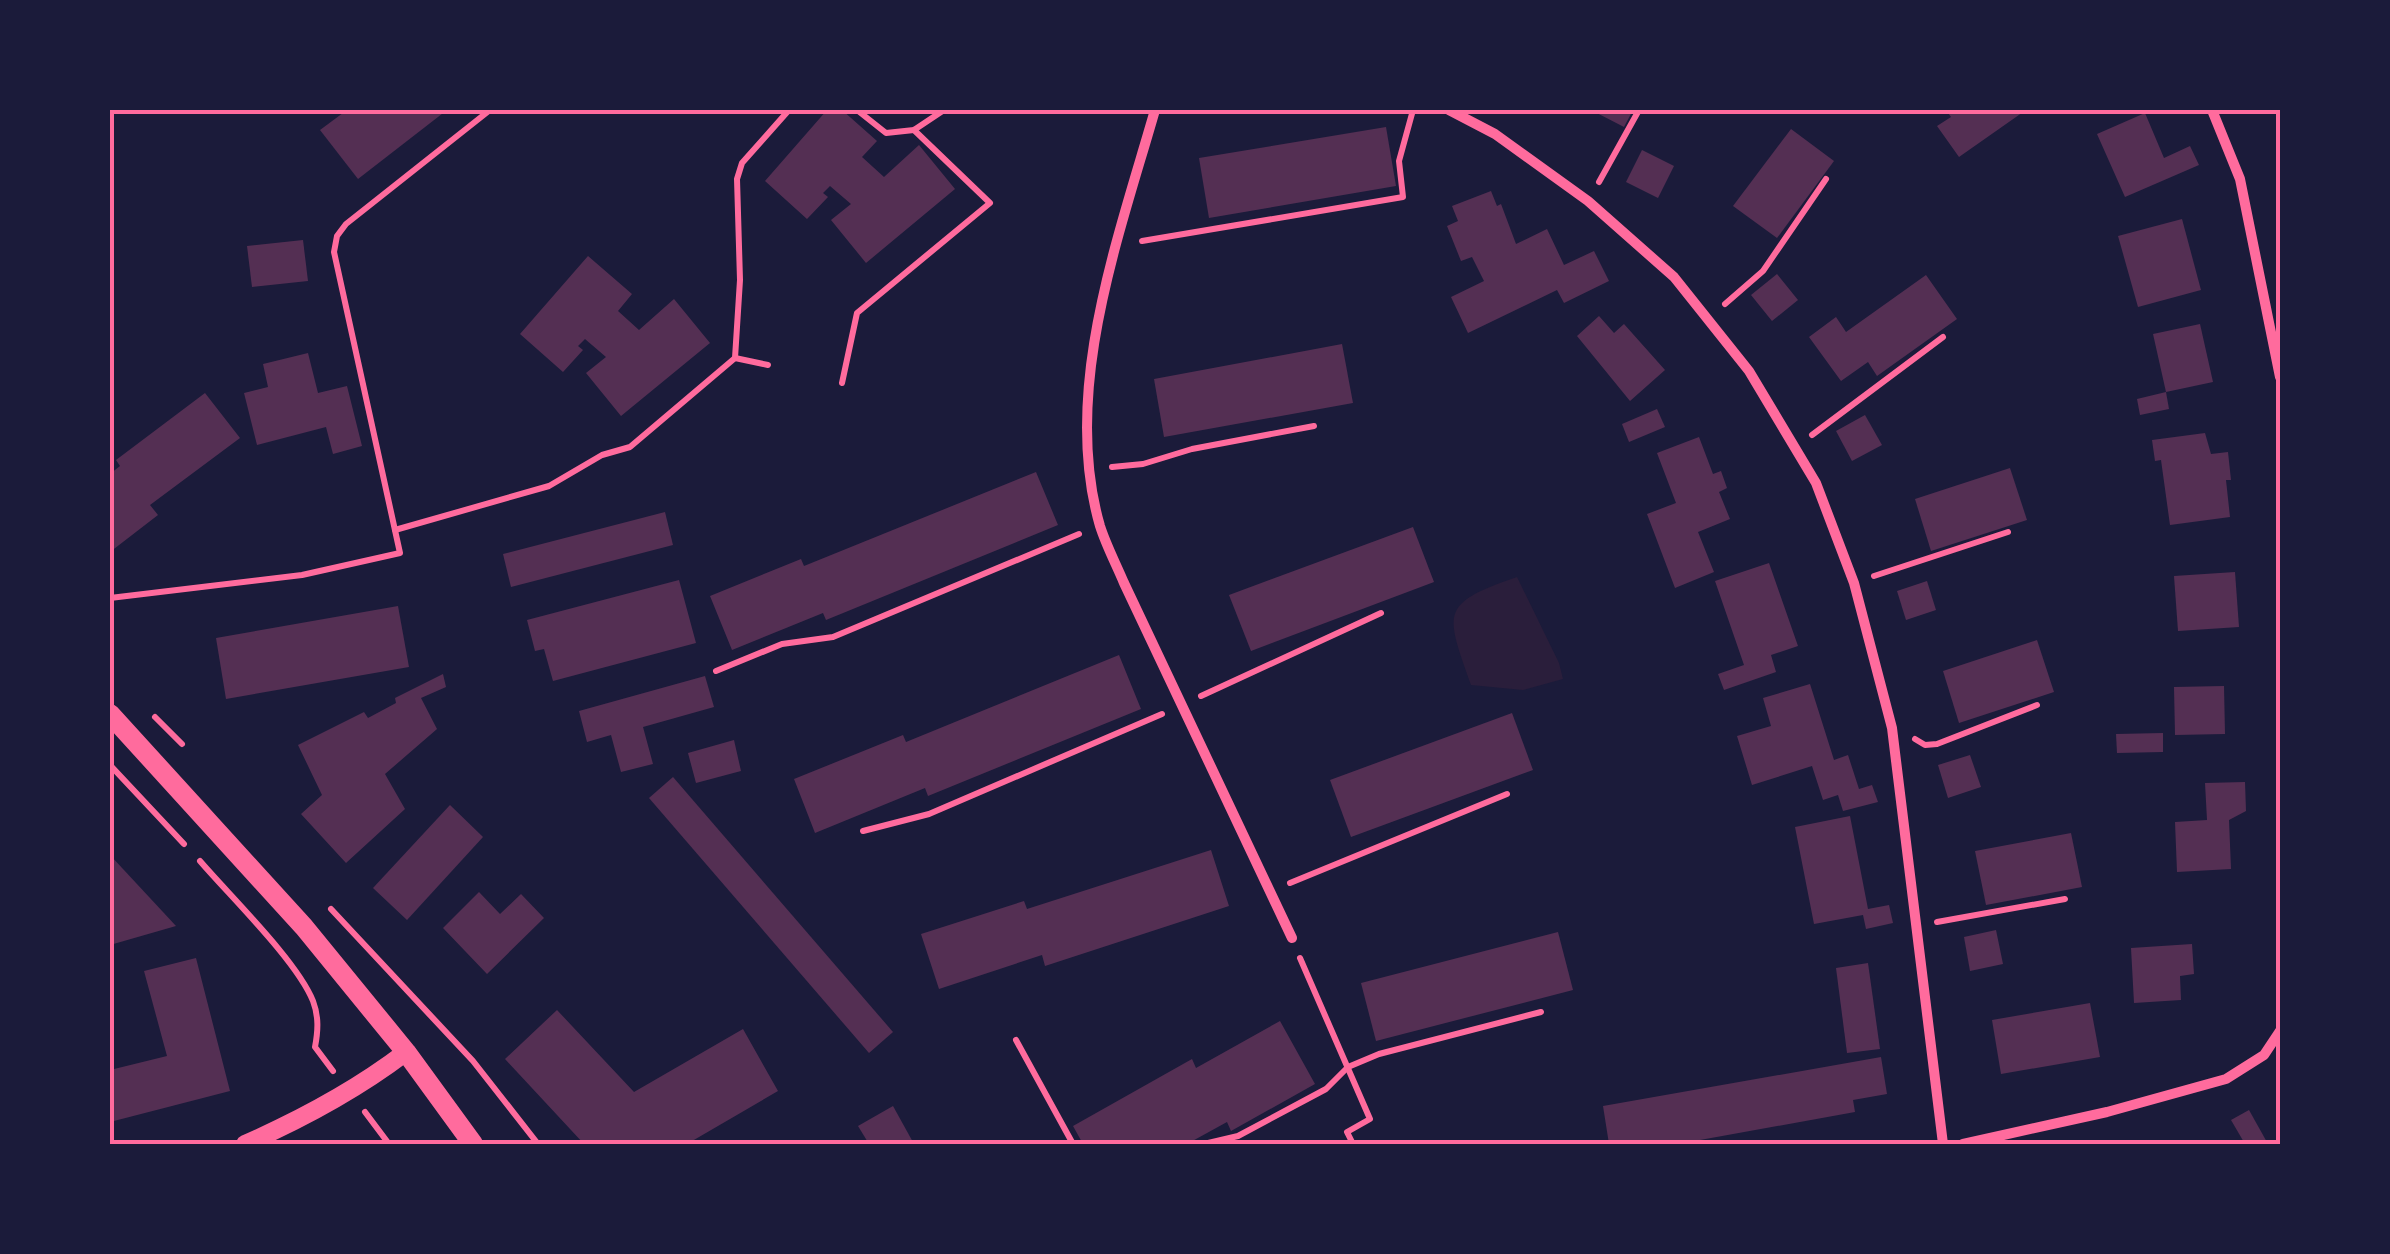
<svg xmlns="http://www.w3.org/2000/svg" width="2390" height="1254" font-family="'PT Sans Narrow',sans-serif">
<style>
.green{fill:#2a1e3b}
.building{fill:#542f53}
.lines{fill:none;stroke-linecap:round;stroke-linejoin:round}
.path{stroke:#ff6b9d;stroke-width:6}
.minor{stroke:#ff6b9d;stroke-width:10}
.tertiary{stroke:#ff6b9d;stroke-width:18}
.secondary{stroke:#ff6b9d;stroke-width:20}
.neatline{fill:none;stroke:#ff6b9d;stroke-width:4}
</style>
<rect width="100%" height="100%" fill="#1b1b3a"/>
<path class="green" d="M1517 577 1559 663 1563 679 1523 690 1471 685C1446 613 1438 604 1517 577Z"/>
<g class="building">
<polygon points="347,110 447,110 358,179 320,130"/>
<polygon points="827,110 842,110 877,141 862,157 884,177 919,145 955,189 866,263 831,220 851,204 830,186 823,193 828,197 807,219 765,181"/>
<polygon points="1591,110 1633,110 1624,127"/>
<polygon points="1946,110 2026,110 1959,157 1937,126 1951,117"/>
<polygon points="2145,113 2164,158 2190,146 2199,165 2125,197 2097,134"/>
<polygon points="1386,127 1396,186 1209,218 1199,158"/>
<polygon points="1791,129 1834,161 1777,238 1733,206"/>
<polygon points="1642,150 1674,166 1658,198 1626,182"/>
<polygon points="1491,191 1497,206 1501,204 1516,244 1547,229 1564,265 1594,251 1609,281 1564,303 1557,290 1468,333 1451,297 1484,281 1472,257 1461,261 1447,226 1458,221 1452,206"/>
<polygon points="2182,219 2201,290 2138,307 2118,236"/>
<polygon points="303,240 308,281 252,287 247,246"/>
<polygon points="588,256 632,294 618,311 639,330 674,299 710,343 621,416 586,373 606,357 585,339 578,346 583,350 563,372 520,334"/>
<polygon points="1777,274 1798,300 1772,321 1751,295"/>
<polygon points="1926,275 1957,319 1877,376 1868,362 1841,381 1809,337 1836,317 1846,332"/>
<polygon points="1599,316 1614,333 1624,324 1665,370 1630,401 1577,336"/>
<polygon points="2200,324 2213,382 2166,392 2153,334"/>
<polygon points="1342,344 1353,403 1164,437 1154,379"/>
<polygon points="308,353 318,393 347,386 362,446 333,454 326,427 257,445 244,393 268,387 263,364"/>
<polygon points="2166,392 2169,409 2140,415 2137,399"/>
<polygon points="205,393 240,438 150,505 158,515 110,552 110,474 120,466 116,460"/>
<polygon points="1657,409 1665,427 1629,442 1622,424"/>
<polygon points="1865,415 1882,445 1852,461 1836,431"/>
<polygon points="2205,433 2211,454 2228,452 2231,480 2226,480 2230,517 2170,525 2161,460 2155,461 2152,440"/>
<polygon points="1699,437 1713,474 1721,471 1727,488 1719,492 1730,519 1698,532 1714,572 1675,588 1647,514 1676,503 1657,453"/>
<polygon points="2010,468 2027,520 1931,551 1915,499"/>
<polygon points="1036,472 1058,525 826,620 823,613 732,650 710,596 801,559 804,566"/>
<polygon points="665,512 673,545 511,587 503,554"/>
<polygon points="1413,527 1434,582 1251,651 1229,595"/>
<polygon points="1769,563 1798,646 1771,655 1776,672 1724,690 1718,674 1744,665 1715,581"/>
<polygon points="2235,572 2239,627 2178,631 2174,576"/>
<polygon points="679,580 696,643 553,681 544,649 535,651 527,620"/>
<polygon points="1927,581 1936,610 1906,620 1897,591"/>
<polygon points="398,606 409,667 226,699 216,638"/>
<polygon points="2037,640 2054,692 1959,723 1943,671"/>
<polygon points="1119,655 1141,709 928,796 925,788 815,833 794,779 903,735 906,742"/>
<polygon points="443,674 446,687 421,698 437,729 385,774 405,809 346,863 301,814 322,795 298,745 364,712 368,718 396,703 395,698"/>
<polygon points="705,676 714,707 643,727 653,764 621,772 611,735 587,742 579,711"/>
<polygon points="1810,684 1834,760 1848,755 1859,789 1872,785 1878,802 1843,811 1838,795 1823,800 1812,766 1752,785 1737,736 1771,726 1763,698"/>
<polygon points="2224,686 2225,734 2175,735 2174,687"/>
<polygon points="1512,713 1533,770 1351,837 1330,780"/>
<polygon points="2163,733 2163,752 2117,753 2116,734"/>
<polygon points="734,740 741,771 696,783 688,753"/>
<polygon points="1970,755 1981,787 1948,798 1938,765"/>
<polygon points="673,777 893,1032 869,1053 649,798"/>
<polygon points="2245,782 2246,811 2229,820 2231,869 2177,872 2175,822 2207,820 2205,783"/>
<polygon points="450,805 483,837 407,920 373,888"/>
<polygon points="1850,816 1868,909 1889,905 1893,923 1866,929 1863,915 1814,924 1795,827"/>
<polygon points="2071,833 2082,887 1986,905 1975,851"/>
<polygon points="1211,850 1229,906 1045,966 1042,955 939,989 921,934 1024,901 1027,909"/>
<polygon points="110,855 176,926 110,945"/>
<polygon points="479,892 500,914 521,894 544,918 487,974 443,928"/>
<polygon points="1996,930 2003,964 1970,971 1964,937"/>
<polygon points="1558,932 1573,990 1376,1041 1361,983"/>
<polygon points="2192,944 2194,974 2180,976 2181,1000 2134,1003 2131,948"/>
<polygon points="196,958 230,1091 110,1122 110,1070 167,1056 144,971"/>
<polygon points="1868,963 1880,1049 1847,1053 1836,968"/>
<polygon points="2090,1003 2100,1057 2001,1074 1992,1020"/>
<polygon points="557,1010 634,1092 743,1029 778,1091 687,1144 584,1144 505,1059"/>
<polygon points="1280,1021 1315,1084 1231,1131 1227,1122 1187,1144 1083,1144 1073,1126 1192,1059 1196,1068"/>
<polygon points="1881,1057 1887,1094 1853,1100 1855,1112 1678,1144 1609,1144 1603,1106"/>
<polygon points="893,1106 914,1144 869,1144 858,1126"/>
<polygon points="2249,1110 2268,1144 2245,1144 2231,1120"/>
</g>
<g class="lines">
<g class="path">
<polyline points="857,110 886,133 914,130 944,110"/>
<polyline points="1599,182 1639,110"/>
<polyline points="1142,241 1403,197 1399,161 1413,110"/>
<polyline points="1725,304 1763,271 1826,179"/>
<polyline points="735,358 768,365"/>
<polyline points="842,383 857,313 990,203 914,130"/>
<polyline points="1812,435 1943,337"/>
<polyline points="1112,467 1143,464 1192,449 1314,426"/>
<polyline points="395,530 549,486 602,455 630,447 735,358 740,280 737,179 742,163 789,110"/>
<polyline points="1874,576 2008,532"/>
<polyline points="110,598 302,575 400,553 334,252 337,236 346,224 490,110"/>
<polyline points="716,671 782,644 833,637 1079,534"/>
<polyline points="1201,696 1381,613"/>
<polyline points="155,717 182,744"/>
<polyline points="1915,739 1925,745 1937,744 2037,705"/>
<polyline points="110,765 184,844"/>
<polyline points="863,831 929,814 1162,714"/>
<path d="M200 861C230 896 297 961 313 1001 319 1017 318 1031 315 1047L333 1071"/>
<polyline points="1290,883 1507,794"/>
<polyline points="331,909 473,1061 538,1144"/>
<polyline points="1937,922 2065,899"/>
<polyline points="1300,958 1370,1119 1347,1132 1353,1144"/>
<polyline points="1016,1040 1073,1144"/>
<polyline points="365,1112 389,1144"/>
<polyline points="1204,1144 1238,1136 1326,1089 1348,1067 1379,1054 1541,1012"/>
</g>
<g class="minor">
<path d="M1155 110C1118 239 1061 392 1100 526 1106 545 1116 564 1124 583L1292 938"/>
<polyline points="1449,110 1495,134 1588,201 1674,277 1749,371 1816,483 1854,583 1892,728 1943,1144"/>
<polyline points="2212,110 2240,179 2280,377"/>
<polyline points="1963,1144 2107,1112 2226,1079 2264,1055 2280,1031"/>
</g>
<path class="tertiary" d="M245 1144C302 1119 356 1090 406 1052"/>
<polyline class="secondary" points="110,714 304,927 406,1052 473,1144"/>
</g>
<rect width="2390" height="1254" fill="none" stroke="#1b1b3a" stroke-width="225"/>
<rect x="112" y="112" width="2166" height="1030" class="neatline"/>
</svg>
